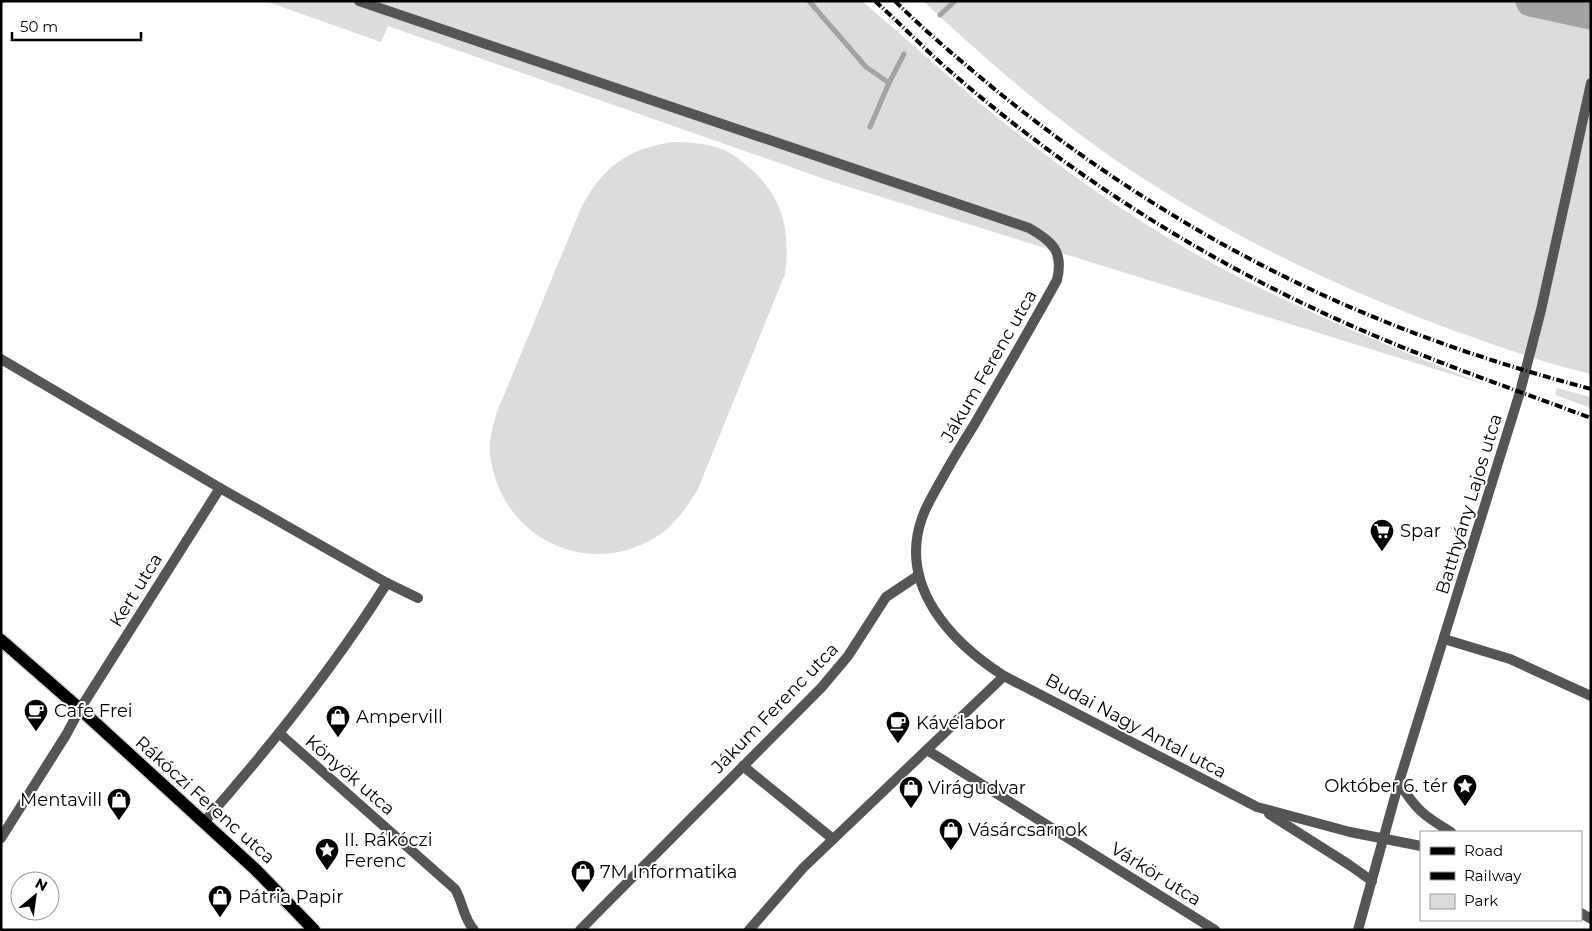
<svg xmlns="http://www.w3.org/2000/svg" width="1592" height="931" font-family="Montserrat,sans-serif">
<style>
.green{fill:#dcdcdc}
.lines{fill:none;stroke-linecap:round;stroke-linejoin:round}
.stream{stroke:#a3a3a3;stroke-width:5}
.river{stroke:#a3a3a3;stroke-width:31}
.primary-casing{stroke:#dbdbdb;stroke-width:15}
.minor{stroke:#555;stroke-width:10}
.tertiary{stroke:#555;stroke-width:10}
.primary{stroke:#000;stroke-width:12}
.rail{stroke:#000;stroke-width:4;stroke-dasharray:8 2.5 1 2.5;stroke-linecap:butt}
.labels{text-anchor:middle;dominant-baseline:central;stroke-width:4;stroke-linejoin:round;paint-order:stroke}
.street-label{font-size:18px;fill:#000;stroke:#fff}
.poi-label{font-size:18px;fill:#000;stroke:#fff;text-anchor:start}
</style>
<rect width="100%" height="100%" fill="#fff"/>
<g class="green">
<path d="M265 1H862C914 45 964 92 1018 134 1071 175 1128 215 1187 249 1282 304 1384 344 1486 385L833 182 388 26 381 42Z"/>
<path d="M923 1H1591V374C1541 362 1494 345 1447 328 1309 277 1167 205 1052 113 1007 78 965 40 923 1Z"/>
<path d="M672 142C689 142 708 143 724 150 732 153 740 160 746 165 782 194 791 229 785 274L698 489C687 507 674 526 656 537 585 581 498 535 490 453 489 440 493 425 497 412L581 208C603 167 625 150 672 142Z"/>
<polygon points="1557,388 1591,397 1591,408 1555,395"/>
</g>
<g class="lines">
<g class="stream">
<polyline points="809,1 866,67 889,83 904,54"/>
<polyline points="940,15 955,1"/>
<polyline points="870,127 889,83"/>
</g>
<polyline class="river" points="1531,1 1591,14"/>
<defs>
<polyline id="primary" points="1,640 80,709 256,870 314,930"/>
</defs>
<use href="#primary" class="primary-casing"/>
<g class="minor">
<polyline points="1,359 220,488 387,583 418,598"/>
<polyline points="1444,639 1510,659 1591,696"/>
<path d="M280 734 455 889C463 902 463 918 474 930"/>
<polyline points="927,750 1215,930"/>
<polyline points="743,766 833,839"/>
<path d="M204 822C271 746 333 669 387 583"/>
<polyline points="1,838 66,735 80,709 220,488"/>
<polyline points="580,930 821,688 848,656 886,597 919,575"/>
<polyline points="749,930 803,868 1004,676"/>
</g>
<g class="tertiary">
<path d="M359 1 1029 228C1052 241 1064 251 1057 280 1030 329 1002 377 974 425 962 444 950 464 939 484 933 495 926 506 922 518 898 586 951 642 1004 676L1257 807 1350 832 1421 846"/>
<path d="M1399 782C1415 809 1424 816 1451 832"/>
<polyline points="1269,814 1348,864 1372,881"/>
<polyline points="1581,913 1591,919"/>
<polyline points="1358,930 1399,782 1520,392 1541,310 1591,83"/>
</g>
<use href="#primary" class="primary"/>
<g class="rail">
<path d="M875 1C895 19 914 38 933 56 1045 157 1180 246 1317 310 1406 352 1499 384 1591 418"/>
<path d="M895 1C924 30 955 56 986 82 1107 182 1244 266 1391 324 1456 350 1523 371 1591 389"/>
</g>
</g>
<defs>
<symbol id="supermarket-pin" viewBox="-11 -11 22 30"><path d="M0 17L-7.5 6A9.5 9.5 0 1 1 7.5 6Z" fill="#000" stroke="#fff"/><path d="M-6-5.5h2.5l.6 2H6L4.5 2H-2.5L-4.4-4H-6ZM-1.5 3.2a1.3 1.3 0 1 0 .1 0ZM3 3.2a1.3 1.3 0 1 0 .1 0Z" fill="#fff"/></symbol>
<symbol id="cafe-pin" viewBox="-11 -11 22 30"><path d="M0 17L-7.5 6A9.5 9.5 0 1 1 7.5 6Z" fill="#000" stroke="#fff"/><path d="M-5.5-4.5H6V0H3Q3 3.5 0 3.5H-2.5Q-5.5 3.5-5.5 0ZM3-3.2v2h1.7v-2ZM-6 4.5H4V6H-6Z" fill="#fff"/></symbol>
<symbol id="shop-pin" viewBox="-11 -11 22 30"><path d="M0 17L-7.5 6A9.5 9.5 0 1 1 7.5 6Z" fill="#000" stroke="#fff"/><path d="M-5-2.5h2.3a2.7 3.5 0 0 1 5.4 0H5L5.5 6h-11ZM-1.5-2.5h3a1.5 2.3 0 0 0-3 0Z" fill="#fff"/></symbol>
<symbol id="sight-pin" viewBox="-11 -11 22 30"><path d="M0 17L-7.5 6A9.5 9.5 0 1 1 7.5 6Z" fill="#000" stroke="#fff"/><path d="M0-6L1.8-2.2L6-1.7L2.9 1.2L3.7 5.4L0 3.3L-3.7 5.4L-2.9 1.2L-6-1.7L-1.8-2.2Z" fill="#fff"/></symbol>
</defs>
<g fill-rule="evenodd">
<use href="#supermarket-pin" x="1368" y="517" width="28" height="38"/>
<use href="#cafe-pin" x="22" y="697" width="28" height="38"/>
<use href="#shop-pin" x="324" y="703" width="28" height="38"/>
<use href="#cafe-pin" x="884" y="709" width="28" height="38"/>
<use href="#sight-pin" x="1451" y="772" width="28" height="38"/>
<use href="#shop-pin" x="897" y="774" width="28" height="38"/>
<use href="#shop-pin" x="105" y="786" width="28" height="38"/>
<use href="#shop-pin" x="937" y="816" width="28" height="38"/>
<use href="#sight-pin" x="313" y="836" width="28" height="38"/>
<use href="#shop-pin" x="569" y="858" width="28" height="38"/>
<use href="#shop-pin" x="206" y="883" width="28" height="38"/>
</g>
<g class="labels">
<g class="street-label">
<text transform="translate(989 366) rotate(-60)">Jákum Ferenc utca</text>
<text transform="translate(1469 504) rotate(-73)">Batthyány Lajos utca</text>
<text transform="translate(136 590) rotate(-58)">Kert utca</text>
<text transform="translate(775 708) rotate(-46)">Jákum Ferenc utca</text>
<text transform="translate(1136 726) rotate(28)">Budai Nagy Antal utca</text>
<text transform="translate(350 775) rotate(41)">Könyök utca</text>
<text transform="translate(205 800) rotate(42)">Rákóczi Ferenc utca</text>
<text transform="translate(1156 874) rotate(32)">Várkör utca</text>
</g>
<g class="poi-label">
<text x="1400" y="531">Spar</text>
<text x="54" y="711">Cafe Frei</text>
<text x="356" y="717">Ampervill</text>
<text x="916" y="723">Kávélabor</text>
<text x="1448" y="786" text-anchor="end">Október 6. tér</text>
<text x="928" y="788">Virágudvar</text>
<text x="102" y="800" text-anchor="end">Mentavill</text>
<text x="968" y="830">Vásárcsarnok</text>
<text x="344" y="840">II. Rákóczi<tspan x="344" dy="21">Ferenc</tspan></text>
<text x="600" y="872">7M Informatika</text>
<text x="238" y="897">Pátria Papir</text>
</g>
</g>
<rect width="1592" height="931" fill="none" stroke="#000000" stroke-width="5"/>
<rect x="1420" y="831" width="162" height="90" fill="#ffffff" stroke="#999999"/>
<rect x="1430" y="847" width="25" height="8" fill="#000000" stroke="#999999"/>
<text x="1464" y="856" font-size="15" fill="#000000">Road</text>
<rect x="1430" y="872" width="25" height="8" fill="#000000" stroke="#999999"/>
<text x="1464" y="881" font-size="15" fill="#000000">Railway</text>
<rect x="1430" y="894" width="25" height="15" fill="#dcdcdc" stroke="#999999"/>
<text x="1464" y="906" font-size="15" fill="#000000">Park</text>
<g transform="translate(35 896) rotate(29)"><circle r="24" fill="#ffffff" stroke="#999999"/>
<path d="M0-4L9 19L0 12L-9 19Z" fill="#000000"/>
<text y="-8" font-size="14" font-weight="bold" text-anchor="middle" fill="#000000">N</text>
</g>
<path d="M12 32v8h129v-8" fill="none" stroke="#000000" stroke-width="2.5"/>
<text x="20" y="32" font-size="15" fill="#000000" stroke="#ffffff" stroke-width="4" paint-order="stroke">50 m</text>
</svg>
